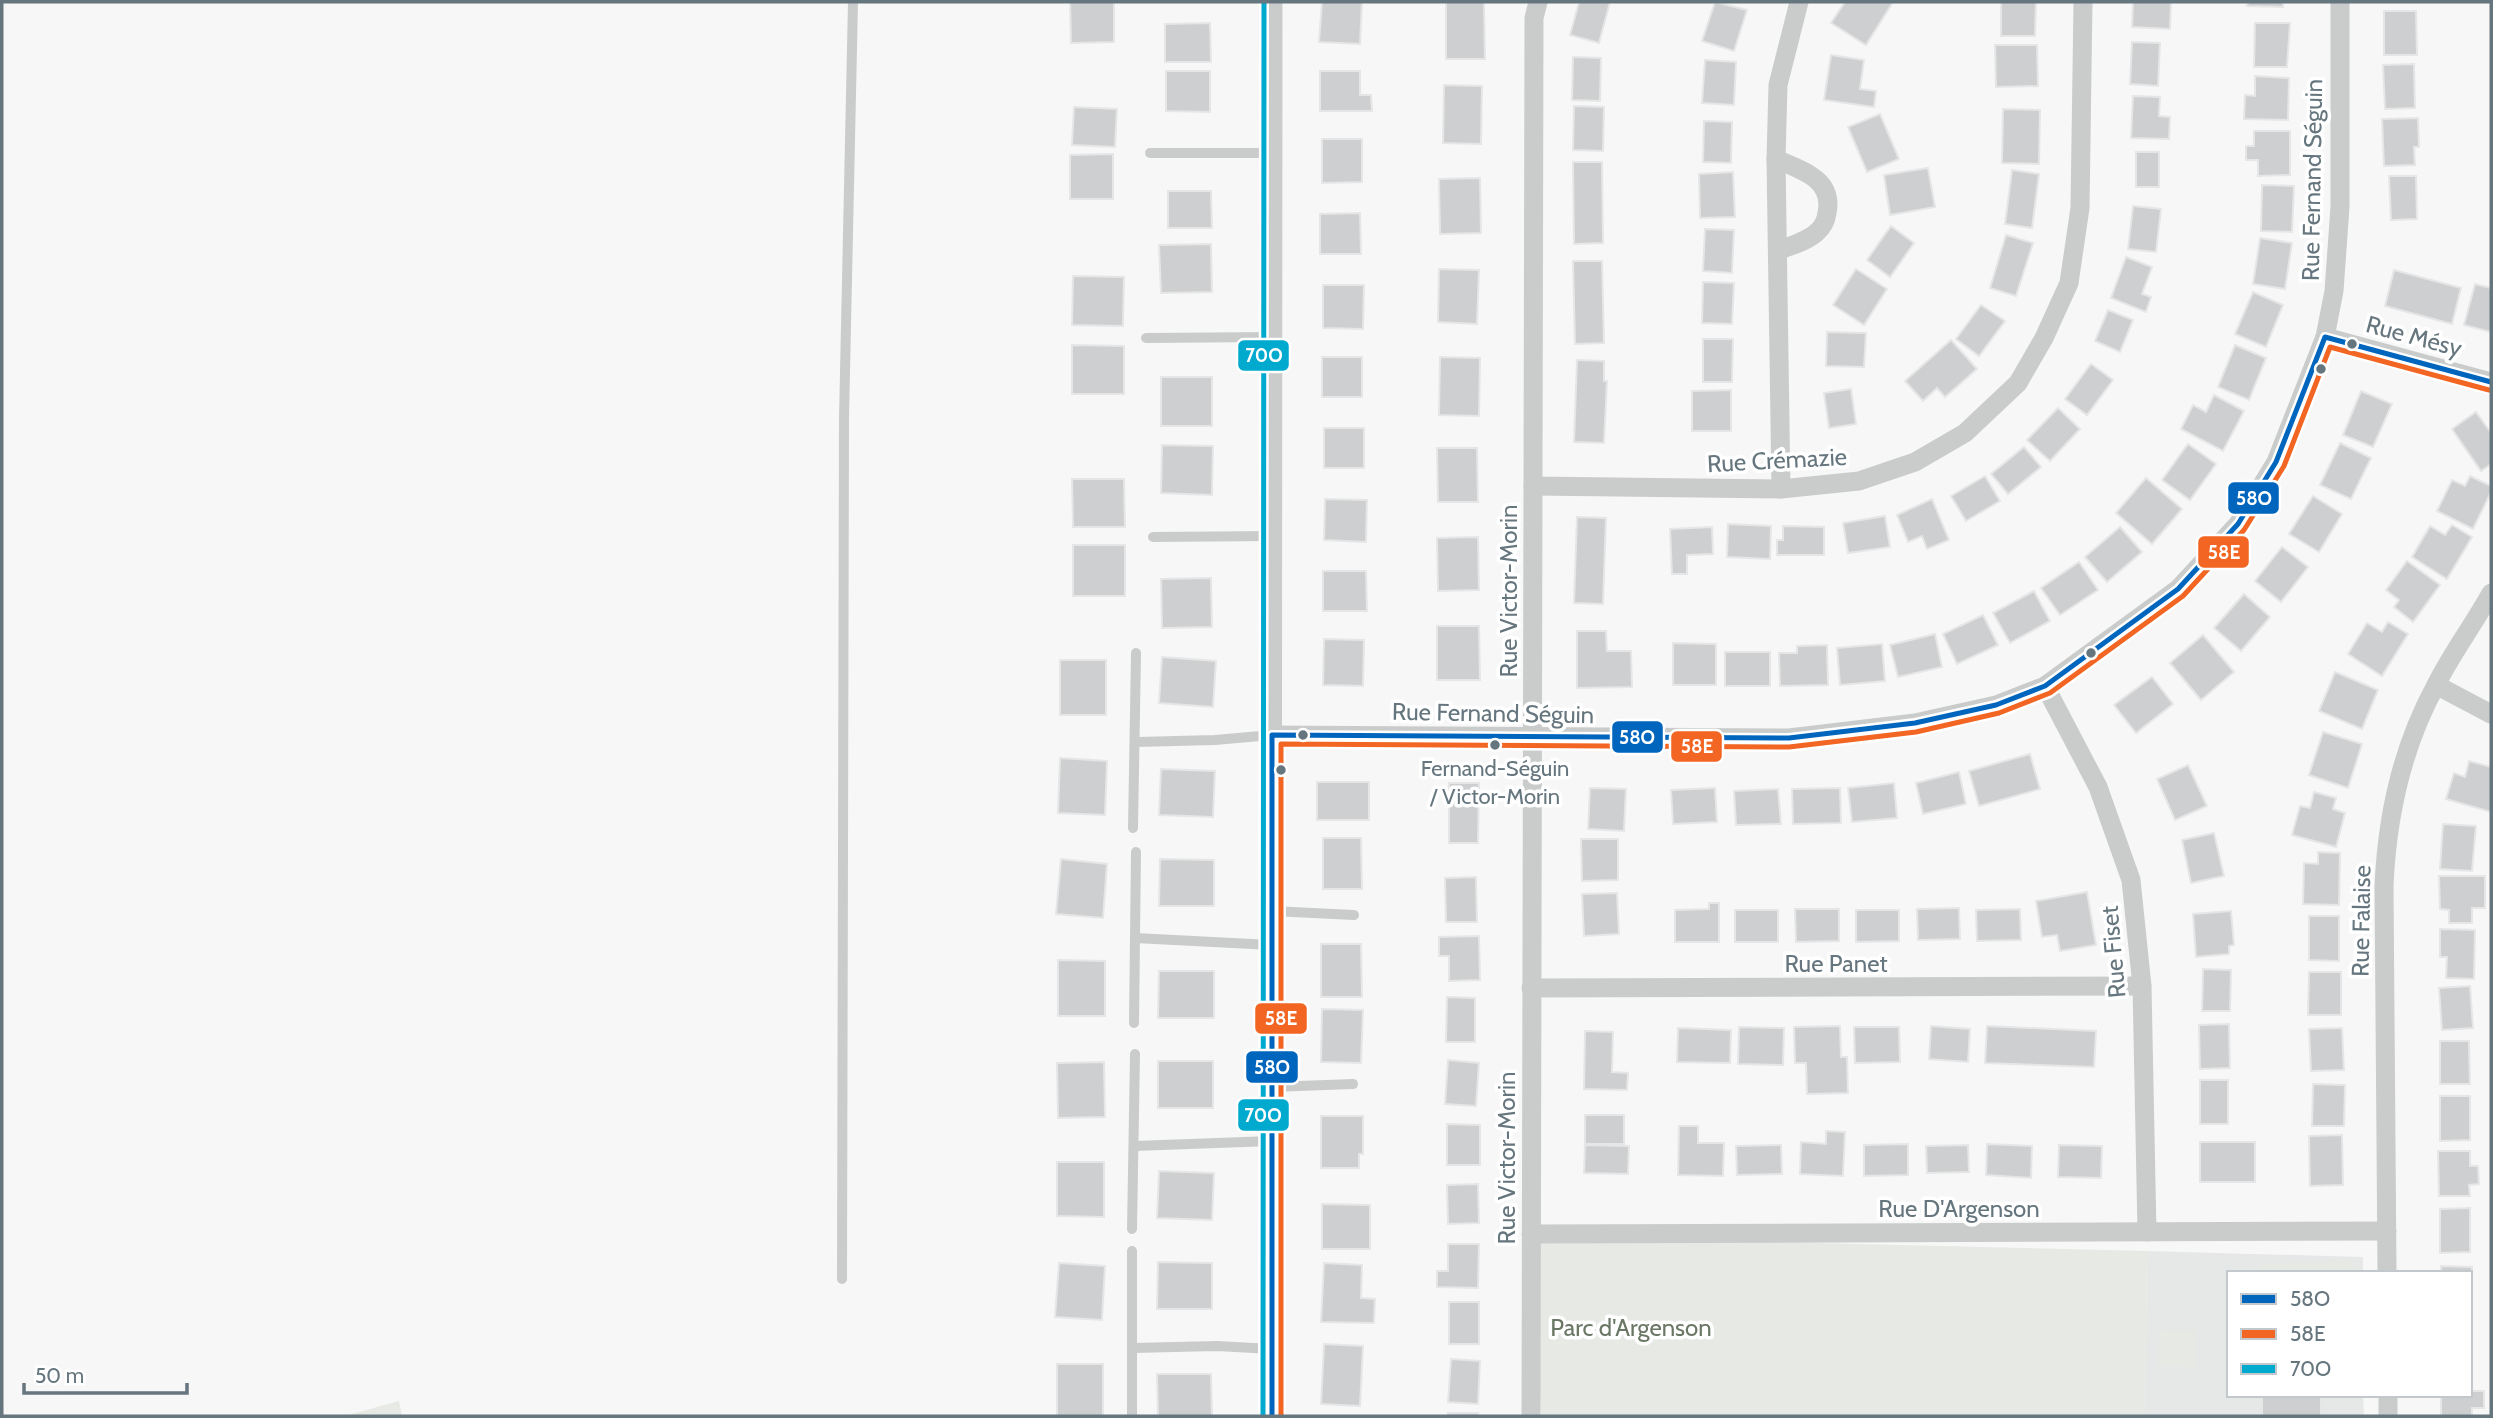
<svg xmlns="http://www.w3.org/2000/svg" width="2493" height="1418" font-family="Cabin,sans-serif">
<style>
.built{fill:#e6e8e7}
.green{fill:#e6e9e4}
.building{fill:#cecfd0;stroke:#e6e6e6;stroke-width:2}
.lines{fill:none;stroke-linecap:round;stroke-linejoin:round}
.lane{stroke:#cacccc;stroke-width:10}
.street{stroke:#cacccc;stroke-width:19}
.bus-1-casing{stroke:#fff;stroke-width:10}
.bus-2-casing{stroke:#fff;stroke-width:10}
.bus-3-casing{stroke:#fff;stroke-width:10}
.bus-1{stroke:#0065bd;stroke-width:5}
.bus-2{stroke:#f26522;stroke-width:5}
.bus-3{stroke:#00a9ce;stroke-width:5}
.bus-dot{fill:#66767e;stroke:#fff;stroke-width:2.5}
.labels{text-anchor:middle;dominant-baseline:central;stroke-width:7;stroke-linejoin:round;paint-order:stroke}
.bus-label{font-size:22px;fill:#66767e;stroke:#fff}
.street-label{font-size:24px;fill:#66767e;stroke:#fff}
.park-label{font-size:24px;fill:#697764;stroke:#fff}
.line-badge{stroke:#fff;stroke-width:2.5}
.badge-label{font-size:19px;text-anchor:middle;font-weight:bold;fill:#fff}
</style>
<rect width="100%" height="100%" fill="#f7f7f7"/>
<polygon class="built" points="2147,1251 2363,1257 2363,1273 2229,1273 2229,1395 2363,1395 2364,1416 2145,1416"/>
<g class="green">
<polygon points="1534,1236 2147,1251 2145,1416 1541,1416"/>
<polygon points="2354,1262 2354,1273 2261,1273 2261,1263"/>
<polygon points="2159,1330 2196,1331 2195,1367 2158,1366"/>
<polygon points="399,1401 402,1416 345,1416"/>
</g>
<g class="building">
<polygon points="1070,2 1114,2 1114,42 1071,43"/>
<polygon points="1322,2 1362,2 1360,44 1319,42"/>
<polygon points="1446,2 1484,2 1485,59 1446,59"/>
<polygon points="1579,2 1610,2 1599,43 1570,35"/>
<polygon points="1715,2 1747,10 1734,51 1702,41"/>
<polygon points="1845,2 1893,2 1866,45 1831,23"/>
<polygon points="2001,2 2036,2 2035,36 2001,36"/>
<polygon points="2133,2 2171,2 2170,29 2132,27"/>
<polygon points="2248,2 2283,2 2283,7 2247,6"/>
<polygon points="2384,11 2416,11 2417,55 2384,55"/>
<polygon points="1210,23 1211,62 1165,62 1165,24"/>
<polygon points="2255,23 2290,23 2287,67 2254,67"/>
<polygon points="2132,42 2160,43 2158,86 2130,84"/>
<polygon points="1995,45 2037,45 2038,86 1996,87"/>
<polygon points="1831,55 1864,60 1860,89 1876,91 1874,107 1824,100"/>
<polygon points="1573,57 1601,58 1600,101 1572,100"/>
<polygon points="1705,60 1736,62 1734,105 1702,103"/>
<polygon points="2414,64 2415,108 2385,109 2383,65"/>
<polygon points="1166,71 1210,71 1210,112 1166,111"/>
<polygon points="1320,71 1360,71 1360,95 1371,95 1372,111 1320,111"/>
<polygon points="2255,76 2289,78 2288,120 2244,119 2245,95 2255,96"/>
<polygon points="1444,85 1482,86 1481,144 1443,143"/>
<polygon points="2133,96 2160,97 2159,116 2170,117 2169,139 2131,138"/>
<polygon points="1574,106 1604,107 1603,151 1573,150"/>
<polygon points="1074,107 1117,109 1115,147 1072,145"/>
<polygon points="2003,109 2040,110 2039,164 2002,163"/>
<polygon points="1880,114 1899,159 1867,172 1848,127"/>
<polygon points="2418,118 2419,147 2414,147 2415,165 2384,166 2382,119"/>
<polygon points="1704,121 1732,122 1731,163 1703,162"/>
<polygon points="2254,131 2290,131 2290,175 2258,176 2258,160 2246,160 2246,146 2254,146"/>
<polygon points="1322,139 1362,139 1362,182 1322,183"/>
<rect x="2136" y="152" width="23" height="35"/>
<polygon points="1113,154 1113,199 1070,199 1070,155"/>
<polygon points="1573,162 1602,162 1603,243 1574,244"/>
<polygon points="1928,168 1935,207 1890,215 1884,175"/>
<polygon points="2012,170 2039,174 2032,228 2005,224"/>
<polygon points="1733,172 1735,217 1700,218 1699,174"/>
<polygon points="2389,176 2416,176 2417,219 2391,220"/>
<polygon points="1480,178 1481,233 1440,234 1439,179"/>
<polygon points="2262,185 2294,186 2292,232 2261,231"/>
<polygon points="1168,191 1211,191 1212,228 1168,228"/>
<polygon points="2133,206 2161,209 2156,252 2128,249"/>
<polygon points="1360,213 1361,254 1320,254 1320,214"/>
<polygon points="1891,226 1914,243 1890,277 1867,260"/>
<polygon points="1705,229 1734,230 1732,273 1703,271"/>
<polygon points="2006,235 2033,243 2016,296 1990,288"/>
<polygon points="2260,238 2292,243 2285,289 2253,284"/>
<polygon points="1211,244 1212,292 1161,293 1159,245"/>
<polygon points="2126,257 2152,267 2142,294 2151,297 2146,312 2111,298"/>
<polygon points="1573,261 1602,261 1604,343 1575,344"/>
<polygon points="1439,269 1479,270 1477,324 1438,322"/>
<polygon points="1856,269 1887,289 1864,325 1833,305"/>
<polygon points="2394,270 2461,288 2452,324 2385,306"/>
<polygon points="1073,276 1124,277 1123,326 1072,325"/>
<polygon points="1703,282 1734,283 1732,324 1702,323"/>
<polygon points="2475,284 2491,288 2491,332 2464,325"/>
<polygon points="1323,285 1364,285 1363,329 1323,328"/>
<polygon points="2253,292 2283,305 2266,347 2235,334"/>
<polygon points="1981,305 2005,321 1979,356 1956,339"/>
<polygon points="2108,310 2133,320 2120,352 2095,341"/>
<polygon points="1827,332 1866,333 1864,367 1826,366"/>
<polygon points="1703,339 1733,339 1732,382 1703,382"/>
<polygon points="1951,340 1977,369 1945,397 1937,388 1923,401 1905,381"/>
<polygon points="1072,345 1124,346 1124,394 1072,394"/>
<polygon points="2235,345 2266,358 2249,400 2218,387"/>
<rect x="1322" y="357" width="40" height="40"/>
<polygon points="1440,357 1480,358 1479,416 1439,415"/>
<polygon points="1577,360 1604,361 1604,381 1607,381 1604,443 1574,442"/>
<polygon points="2091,364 2113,380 2087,415 2065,399"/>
<rect x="1161" y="377" width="51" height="49"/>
<polygon points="1851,389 1856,424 1829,428 1824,393"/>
<polygon points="1731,390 1731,431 1692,431 1692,391"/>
<polygon points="2361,391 2392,404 2373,447 2343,435"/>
<polygon points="2214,395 2244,411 2223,451 2181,429 2193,405 2206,412"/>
<polygon points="2058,408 2080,429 2050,461 2027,440"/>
<polygon points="2476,412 2491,433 2491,464 2481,471 2452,429"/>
<rect x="1324" y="428" width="40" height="40"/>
<polygon points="2340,443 2371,458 2351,499 2320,485"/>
<polygon points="2188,444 2216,464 2190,500 2162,480"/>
<polygon points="1162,445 1213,446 1212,495 1161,493"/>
<polygon points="2024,447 2041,467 2008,494 1991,474"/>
<polygon points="1437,448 1477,448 1478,502 1438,502"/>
<polygon points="1985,476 2000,501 1966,521 1951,496"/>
<polygon points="2470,476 2491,486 2491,492 2473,529 2437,511 2452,480 2465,486"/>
<polygon points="2146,478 2182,509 2152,544 2116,513"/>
<polygon points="1072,479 1124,479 1125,527 1073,527"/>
<polygon points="2313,496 2342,514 2319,552 2289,534"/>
<polygon points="1325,499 1367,500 1366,542 1324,540"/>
<polygon points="1932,499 1949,540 1927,549 1922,536 1908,542 1897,515"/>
<polygon points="1885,516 1890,547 1848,553 1843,523"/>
<polygon points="1577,517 1606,518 1603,604 1574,603"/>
<polygon points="1728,524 1771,526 1770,559 1727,557"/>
<polygon points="2452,525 2472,537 2447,579 2412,557 2430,526 2445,535"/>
<polygon points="1783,526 1824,527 1824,555 1777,555 1777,540 1783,540"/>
<polygon points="1712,527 1713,554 1687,555 1687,574 1672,574 1670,529"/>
<polygon points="2120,527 2142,552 2107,582 2085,557"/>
<polygon points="1478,537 1479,590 1438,591 1437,538"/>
<rect x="1073" y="545" width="52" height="51"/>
<polygon points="2282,547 2308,567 2281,602 2255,581"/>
<polygon points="2407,561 2440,585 2413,622 2394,607 2399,600 2386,590"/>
<polygon points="2079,562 2098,590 2060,615 2041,588"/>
<polygon points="1323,571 1366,571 1367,611 1323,611"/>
<polygon points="1211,578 1212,627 1162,628 1161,579"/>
<polygon points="2034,591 2050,621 2010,643 1993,613"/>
<polygon points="2244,594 2270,617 2241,651 2214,628"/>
<polygon points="1983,615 1998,645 1957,664 1943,634"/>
<polygon points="2388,622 2408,634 2382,676 2348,654 2367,623 2382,632"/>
<polygon points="1437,626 1479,626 1480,680 1437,680"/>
<polygon points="1577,631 1606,631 1607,651 1631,651 1632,687 1577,688"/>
<polygon points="1935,634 1942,667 1898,677 1890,645"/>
<polygon points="2203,635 2234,672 2201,700 2170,663"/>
<polygon points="1324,639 1364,640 1363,686 1323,685"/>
<polygon points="1673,643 1716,644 1716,685 1673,685"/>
<polygon points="1882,644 1885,681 1840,685 1837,648"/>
<polygon points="1827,645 1828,685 1780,686 1779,653 1797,653 1797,646"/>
<rect x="1725" y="652" width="45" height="34"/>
<polygon points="1162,657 1216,661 1213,707 1159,703"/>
<rect x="1060" y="660" width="46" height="55"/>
<polygon points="2335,672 2378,690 2362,729 2319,711"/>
<polygon points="2152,677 2173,704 2136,733 2114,705"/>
<polygon points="2323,732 2362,744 2348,788 2309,775"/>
<polygon points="2030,754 2040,789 1979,806 1969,771"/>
<polygon points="1060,758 1107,761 1105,815 1058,813"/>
<polygon points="2469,761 2491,767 2491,812 2446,799 2454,773 2465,777"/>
<polygon points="2188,765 2207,806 2175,820 2157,779"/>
<polygon points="1161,769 1215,771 1213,817 1159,815"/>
<polygon points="1959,772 1966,804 1923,814 1916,783"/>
<rect x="1317" y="782" width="52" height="38"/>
<polygon points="1449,783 1479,783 1478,843 1449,843"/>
<polygon points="1894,783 1897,818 1852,822 1848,788"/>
<polygon points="1590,788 1626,789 1624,831 1588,829"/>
<polygon points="1715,788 1717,822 1673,824 1671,790"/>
<polygon points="1840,788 1841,823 1793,824 1792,789"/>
<polygon points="1778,789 1781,824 1736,825 1734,791"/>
<polygon points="2314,792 2336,798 2333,809 2345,813 2336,847 2292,835 2300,806 2310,808"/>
<polygon points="2443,824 2476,826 2472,871 2440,869"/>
<polygon points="2214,833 2224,876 2191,883 2182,840"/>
<polygon points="1323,838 1361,838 1362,889 1323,889"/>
<polygon points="1581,839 1618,839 1618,880 1582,881"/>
<polygon points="2318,852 2340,853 2339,905 2303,904 2304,863 2318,864"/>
<polygon points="1061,859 1107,864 1103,918 1056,914"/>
<polygon points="1160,859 1214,860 1214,906 1159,906"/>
<polygon points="2439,876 2485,876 2485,908 2472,908 2472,923 2449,923 2449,910 2440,909"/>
<polygon points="1476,877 1477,922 1446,922 1445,878"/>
<polygon points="2087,892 2096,945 2060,951 2057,935 2042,937 2036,901"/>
<polygon points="1617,893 1619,934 1584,936 1582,894"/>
<polygon points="1709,903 1719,903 1719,942 1675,942 1675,910 1709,909"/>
<polygon points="1959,908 1960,939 1918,940 1917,909"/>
<polygon points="1795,909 1839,909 1839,941 1796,942"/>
<polygon points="2020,909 2021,940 1977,941 1976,910"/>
<rect x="1735" y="910" width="43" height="32"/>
<polygon points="1856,910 1899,910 1899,941 1856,942"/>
<polygon points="2231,911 2234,945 2229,946 2229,954 2196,957 2193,914"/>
<polygon points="2309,916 2339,916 2339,961 2309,960"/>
<polygon points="2440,929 2475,930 2474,979 2446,978 2447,957 2440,957"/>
<polygon points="1479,936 1480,980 1449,981 1449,956 1439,956 1439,937"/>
<polygon points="1321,944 1361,944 1362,997 1321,997"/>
<polygon points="1058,960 1105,961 1105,1016 1058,1016"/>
<polygon points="2203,969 2231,970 2230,1011 2202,1011"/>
<polygon points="1159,971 1214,971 1214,1018 1158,1018"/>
<polygon points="2309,972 2341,972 2341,1015 2308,1015"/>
<polygon points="2470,986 2473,1028 2442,1030 2439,988"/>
<polygon points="1447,997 1475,998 1475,1042 1446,1042"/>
<polygon points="1322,1009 1363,1010 1361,1063 1321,1062"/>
<polygon points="2229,1024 2230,1068 2200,1069 2199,1025"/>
<polygon points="1840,1026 1841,1057 1847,1057 1848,1093 1807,1094 1806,1063 1795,1063 1794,1027"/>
<polygon points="1931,1026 1970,1029 1968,1062 1929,1059"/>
<polygon points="1987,1026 2096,1031 2094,1067 1985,1063"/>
<polygon points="1739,1027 1784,1028 1783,1065 1738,1064"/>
<polygon points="1854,1027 1899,1027 1900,1062 1855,1063"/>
<polygon points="1678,1028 1731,1030 1730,1063 1677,1062"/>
<polygon points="2342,1028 2344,1070 2311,1071 2309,1029"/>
<polygon points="1585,1031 1613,1032 1612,1072 1628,1073 1627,1090 1584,1089"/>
<polygon points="2440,1041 2469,1041 2470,1084 2440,1084"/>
<polygon points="1448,1060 1479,1063 1476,1106 1445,1104"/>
<rect x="1158" y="1061" width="55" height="47"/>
<polygon points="1104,1062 1105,1117 1058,1118 1057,1063"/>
<rect x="2200" y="1080" width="28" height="44"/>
<polygon points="2313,1084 2345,1085 2344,1126 2312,1126"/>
<polygon points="2440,1096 2470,1096 2470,1140 2440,1141"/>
<rect x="1585" y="1115" width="39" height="29"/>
<polygon points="1321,1116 1363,1116 1363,1154 1359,1154 1359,1168 1321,1168"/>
<polygon points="1447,1124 1480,1125 1480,1165 1447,1165"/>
<polygon points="1679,1126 1698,1126 1698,1143 1724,1143 1723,1176 1678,1175"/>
<polygon points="1826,1131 1845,1132 1843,1176 1800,1174 1801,1142 1826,1144"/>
<polygon points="2342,1135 2343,1185 2310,1186 2309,1136"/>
<rect x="2200" y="1142" width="55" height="40"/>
<polygon points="1908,1144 1908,1175 1864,1176 1864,1145"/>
<polygon points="1987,1144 2032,1146 2031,1178 1986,1175"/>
<polygon points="1585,1145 1629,1146 1628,1174 1584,1173"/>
<polygon points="1781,1145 1782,1174 1737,1175 1736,1146"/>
<polygon points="1968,1145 1969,1172 1927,1173 1926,1146"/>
<polygon points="2059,1145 2102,1146 2101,1178 2058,1177"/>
<polygon points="2438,1151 2470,1151 2470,1166 2478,1166 2479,1184 2469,1185 2470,1196 2439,1196"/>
<polygon points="1057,1162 1104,1162 1104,1217 1057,1216"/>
<polygon points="1159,1171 1214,1173 1212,1220 1157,1218"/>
<polygon points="1478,1184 1479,1223 1448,1224 1447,1185"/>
<polygon points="1322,1204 1370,1205 1370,1249 1322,1249"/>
<polygon points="2470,1208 2470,1252 2440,1253 2440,1209"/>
<polygon points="1448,1244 1479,1244 1478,1288 1437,1287 1437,1271 1448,1271"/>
<polygon points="1158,1262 1212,1263 1212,1309 1157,1309"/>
<polygon points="1059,1263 1105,1266 1102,1320 1055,1317"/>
<polygon points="1324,1263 1362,1265 1361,1298 1375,1299 1374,1323 1321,1322"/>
<polygon points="2441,1266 2472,1267 2471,1310 2470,1273 2441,1273"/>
<rect x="1449" y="1302" width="30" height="42"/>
<polygon points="1324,1344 1363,1346 1360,1406 1321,1404"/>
<polygon points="1451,1359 1480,1361 1478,1404 1448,1402"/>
<rect x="1057" y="1364" width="46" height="52"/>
<polygon points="1157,1374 1211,1374 1212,1416 1158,1416"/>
<polygon points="2470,1374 2472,1391 2484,1391 2484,1408 2472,1408 2472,1416 2441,1416 2441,1395 2470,1395"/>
<rect x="2262" y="1395" width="59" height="21"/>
<rect x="1448" y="1413" width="30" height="3"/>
</g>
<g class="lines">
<g class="lane">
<polyline points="1150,153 1273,153"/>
<polyline points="1146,338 1272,337"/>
<polyline points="1153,537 1272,536"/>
<polyline points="1136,742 1215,740 1272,735"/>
<polyline points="1133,828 1136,653"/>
<polyline points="1272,911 1354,915"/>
<polyline points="1135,938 1272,945"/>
<polyline points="1134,1023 1136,852"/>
<polyline points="1272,1087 1353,1084"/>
<polyline points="1134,1146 1272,1141"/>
<polyline points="1132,1229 1135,1054"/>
<polyline points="842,1279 844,418 853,2"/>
<polyline points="1133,1348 1217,1346 1272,1349"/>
<polyline points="1132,1416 1132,1251"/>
</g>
<g class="street">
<path d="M1776 159C1801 170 1834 179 1827 213 1826 220 1823 227 1817 232 1808 241 1789 246 1778 251"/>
<polyline points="2325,337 2491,382"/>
<polyline points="1533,486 1781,489 1859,481 1915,462 1965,433 2018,383 2044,338 2069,283 2080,208 2083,2"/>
<polyline points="1781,489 1776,159 1778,85 1799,2"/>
<polyline points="2436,685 2491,714"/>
<polyline points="2045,686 2098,787 2131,880 2142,986 2147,1232"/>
<polyline points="1272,735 1789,738 1915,723 1996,705 2045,686 2178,589 2238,524 2276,462 2325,337 2334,291 2340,207 2340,2"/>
<polyline points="1531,988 2142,986"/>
<polyline points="1531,1234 2387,1231"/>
<path d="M2387 1273 2384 886C2387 816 2402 747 2436 685 2452 653 2474 624 2491 593"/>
<polyline points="2388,1395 2388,1416"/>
<polyline points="1272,1416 1273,2"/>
<polyline points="1531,1416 1534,18 1538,2"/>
</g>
<defs>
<polyline id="bus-1" points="1272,1416 1272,735 1789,738 1915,723 1996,705 2045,686 2178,589 2238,524 2276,462 2325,337 2491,382"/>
<polyline id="bus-2" points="1281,1416 1281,744 1789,747 1916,732 1999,713 2050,693 2183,596 2244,530 2284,466 2330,347 2489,390"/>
<polyline id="bus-3" points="1263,1416 1264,2"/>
</defs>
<use href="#bus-1" class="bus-1-casing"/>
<use href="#bus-2" class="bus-2-casing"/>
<use href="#bus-3" class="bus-3-casing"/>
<use href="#bus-1" class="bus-1"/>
<use href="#bus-2" class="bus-2"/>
<use href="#bus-3" class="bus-3"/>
</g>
<g class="bus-dot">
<circle cx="2352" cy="344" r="6"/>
<circle cx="2321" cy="369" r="6"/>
<circle cx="2091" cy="653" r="6"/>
<circle cx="1303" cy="735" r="6"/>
<circle cx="1495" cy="745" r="6"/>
<circle cx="1281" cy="770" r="6"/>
</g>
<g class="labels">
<g class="bus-label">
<text x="1495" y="768">Fernand-Séguin<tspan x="1495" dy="28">/ Victor-Morin</tspan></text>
</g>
<g class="street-label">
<text transform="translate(2312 180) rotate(-89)">Rue Fernand Séguin</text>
<text transform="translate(2414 336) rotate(15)">Rue Mésy</text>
<text transform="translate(1777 460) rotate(-3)">Rue Crémazie</text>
<text transform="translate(1508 591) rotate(-90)">Rue Victor-Morin</text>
<text transform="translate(1493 713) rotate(1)">Rue Fernand Séguin</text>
<text transform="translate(2361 921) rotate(-89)">Rue Falaise</text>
<text transform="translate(2113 952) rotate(-95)">Rue Fiset</text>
<text x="1836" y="963">Rue Panet</text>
<text transform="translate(1506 1158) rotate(-90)">Rue Victor-Morin</text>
<text x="1959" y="1208">Rue D'Argenson</text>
</g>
<g class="park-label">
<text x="1631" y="1327">Parc d'Argenson</text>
</g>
</g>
<g class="line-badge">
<rect x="1237" y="339" width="53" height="33" rx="7" fill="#00a9ce"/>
<rect x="2227" y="481" width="53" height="34" rx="7" fill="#0065bd"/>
<rect x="2197" y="535" width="53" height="34" rx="7" fill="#f26522"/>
<rect x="1611" y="720" width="53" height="34" rx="7" fill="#0065bd"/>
<rect x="1670" y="730" width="53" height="33" rx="7" fill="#f26522"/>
<rect x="1254" y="1002" width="54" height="33" rx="7" fill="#f26522"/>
<rect x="1245" y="1050" width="54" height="34" rx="7" fill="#0065bd"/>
<rect x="1237" y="1098" width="53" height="34" rx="7" fill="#00a9ce"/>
</g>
<g class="badge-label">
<text x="1264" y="362">70O</text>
<text x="2254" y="505">58O</text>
<text x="2224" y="559">58E</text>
<text x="1637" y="744">58O</text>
<text x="1697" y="753">58E</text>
<text x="1281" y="1025">58E</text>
<text x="1272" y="1074">58O</text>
<text x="1263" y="1122">70O</text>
</g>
<rect width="2493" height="1418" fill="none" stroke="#66767e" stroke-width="7"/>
<rect x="2227" y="1271" width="245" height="126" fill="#ffffff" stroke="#c2c8cb" stroke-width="2"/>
<rect x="2241" y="1294" width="35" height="10" fill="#0065bd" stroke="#c2c8cb" stroke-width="2"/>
<text x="2290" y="1306" font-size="21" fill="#66767e">58O</text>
<rect x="2241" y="1329" width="35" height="10" fill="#f26522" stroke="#c2c8cb" stroke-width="2"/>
<text x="2290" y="1341" font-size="21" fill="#66767e">58E</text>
<rect x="2241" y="1364" width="35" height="10" fill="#00a9ce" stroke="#c2c8cb" stroke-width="2"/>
<text x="2290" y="1376" font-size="21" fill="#66767e">70O</text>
<path d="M24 1383v10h163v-10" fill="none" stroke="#66767e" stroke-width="3.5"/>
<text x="35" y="1383" font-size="21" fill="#66767e" stroke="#ffffff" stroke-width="5" paint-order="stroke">50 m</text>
</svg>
